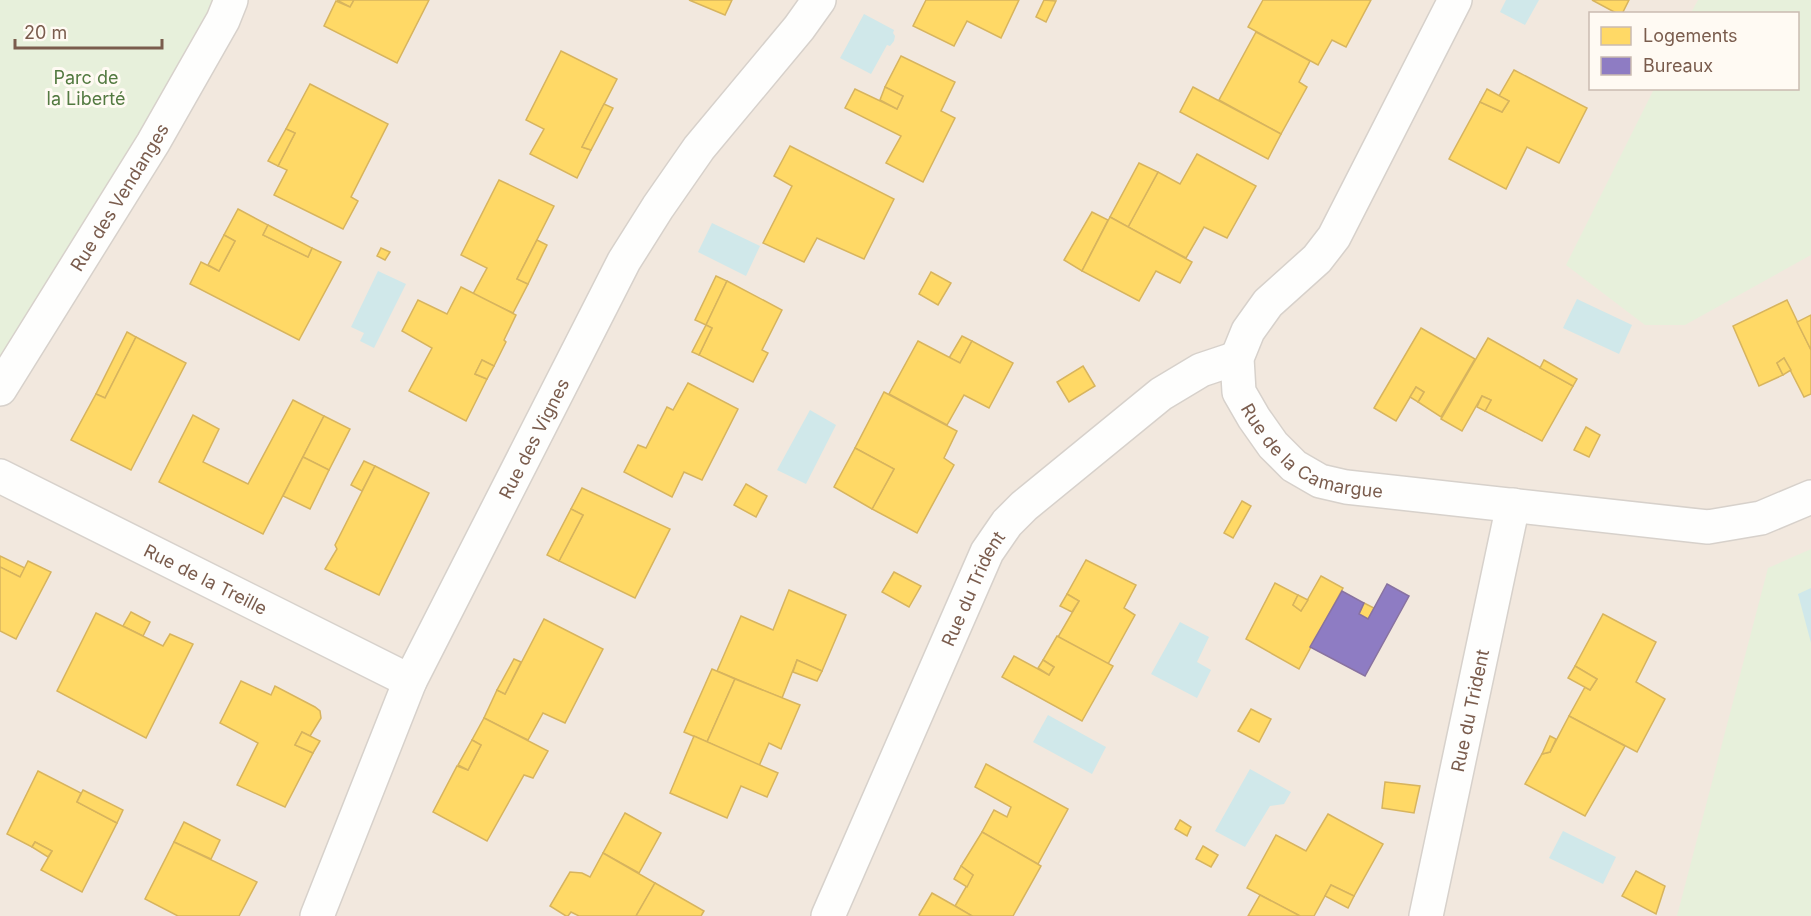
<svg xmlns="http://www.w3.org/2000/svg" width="1811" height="916" font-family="Inter,sans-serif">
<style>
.residential{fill:#f2e8de;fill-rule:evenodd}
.green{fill:#e7f0db}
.water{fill:#d0e8ea}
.homes{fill:#ffd966;stroke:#d7b45e;stroke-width:1.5}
.offices{fill:#8e7cc3;stroke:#8872a0;stroke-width:1.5}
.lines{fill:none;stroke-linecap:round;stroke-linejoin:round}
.street-casing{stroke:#d7d1cb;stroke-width:36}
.street{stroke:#fefefd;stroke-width:33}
.labels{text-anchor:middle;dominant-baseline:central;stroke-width:6;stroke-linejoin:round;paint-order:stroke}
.park-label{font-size:18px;fill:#537a41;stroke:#fffaf3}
.street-label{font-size:18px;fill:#7a5c4d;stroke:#fffaf3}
</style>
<rect width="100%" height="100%" fill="#f9f5f0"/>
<path class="residential" d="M0 0H1811V916H0ZM1590 14H1798V88H1590Z"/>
<g class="green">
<polygon points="0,0 231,0 0,389"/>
<polygon points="1698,0 1811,0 1811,255 1685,325 1645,325 1566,265 1654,89 1798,88 1798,14 1691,13"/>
<polygon points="1811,549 1811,914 1810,916 1677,916 1768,568"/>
</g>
<g class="water">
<polygon points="1506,0 1539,0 1525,25 1500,12"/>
<polygon points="864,14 894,30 893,33 895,36 894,41 890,46 887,45 871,74 840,58"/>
<polygon points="712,223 760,246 746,276 698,252"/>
<polygon points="378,271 406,284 374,348 360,341 364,333 351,327"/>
<polygon points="1577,299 1632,325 1619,354 1563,328"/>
<polygon points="810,410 836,425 806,484 777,470"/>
<polygon points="1811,588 1811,643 1798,594"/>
<polygon points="1180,622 1209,637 1197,662 1211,670 1197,698 1151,674"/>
<polygon points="1048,715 1106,747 1092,774 1033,742"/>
<polygon points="1250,769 1291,792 1284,804 1270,806 1245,847 1215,831"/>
<polygon points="1563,831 1616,857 1603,884 1549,858"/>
</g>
<g class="homes">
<polygon points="337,0 354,0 350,7"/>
<polygon points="354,0 429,0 397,63 324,26 336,1 350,7"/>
<polygon points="689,0 732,0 725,15"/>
<polygon points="926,0 1019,0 1001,38 967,21 954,46 913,26"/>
<polygon points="1044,0 1056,1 1046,22 1036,17"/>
<polygon points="1263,0 1371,0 1346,47 1332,40 1318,65 1248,27"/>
<polygon points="1592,0 1629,0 1622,14 1618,14"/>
<polygon points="1256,32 1310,61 1299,82 1307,87 1281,134 1219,100"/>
<polygon points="561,51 617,79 582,147 591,150 577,178 530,154 544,129 526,120"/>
<polygon points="901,56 955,82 941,111 955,118 923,182 886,163 901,136 845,108 855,89 897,109 903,96 885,87"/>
<polygon points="1514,70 1587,108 1559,163 1527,147 1506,189 1449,159 1480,102 1502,112 1509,101 1499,96"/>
<polygon points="310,84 388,124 351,197 358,201 343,229 274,195 287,170 278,166 295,133 286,129"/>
<polygon points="885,87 903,96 897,109 880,100"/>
<polygon points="1193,87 1281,134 1268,159 1180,112"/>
<polygon points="1487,89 1509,101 1502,112 1480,102"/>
<polygon points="604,104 613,108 591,150 582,147"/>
<polygon points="286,129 295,133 278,166 268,161"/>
<polygon points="790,146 894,199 864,259 817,238 804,262 763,243 792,186 774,176"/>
<polygon points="1197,154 1256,186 1227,238 1204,227 1186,258 1128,227 1158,172 1180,184"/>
<polygon points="1139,163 1158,172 1128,227 1110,217"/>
<polygon points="499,180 554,206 517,279 528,284 513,313 473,294 487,268 461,255"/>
<polygon points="238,209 268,225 263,235 308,257 312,248 341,262 299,340 190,284 201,262 219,271 235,241 224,235"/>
<polygon points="1092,212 1108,220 1082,271 1064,260"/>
<polygon points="1110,217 1192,262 1180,283 1156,271 1139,301 1082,271"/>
<polygon points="268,225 312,248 308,257 263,235"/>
<polygon points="224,235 235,241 219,271 208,265"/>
<polygon points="537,240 547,245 528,284 517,279"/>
<polygon points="381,248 390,252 385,260 377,256"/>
<polygon points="931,272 951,283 938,305 919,294"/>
<polygon points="716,276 727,281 706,325 695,320"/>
<polygon points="727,281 782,310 762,350 768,353 753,382 699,355 712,328 706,325"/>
<polygon points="461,287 516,315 504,340 506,342 494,366 482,360 475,374 487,379 466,421 409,391 432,348 402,331 418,300 447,314"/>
<polygon points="1787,300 1811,350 1811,394 1804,397 1784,358 1777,363 1783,375 1759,386 1733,326"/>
<polygon points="1811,315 1811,350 1797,322"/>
<polygon points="706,325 712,328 699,355 692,352"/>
<polygon points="1421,328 1475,359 1441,417 1418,402 1424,392 1416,387 1396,421 1374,408"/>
<polygon points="127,332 136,337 105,398 96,394"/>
<polygon points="962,336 972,341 960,363 949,358"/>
<polygon points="136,337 186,363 131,470 71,440 96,394 105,398"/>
<polygon points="1488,338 1573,386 1542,441 1485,411 1491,400 1482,396 1462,431 1441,419"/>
<polygon points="918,341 960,363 972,341 1013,363 989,408 964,395 947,425 889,394"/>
<polygon points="1784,358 1791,370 1783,375 1777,363"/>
<polygon points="482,360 494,366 487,379 475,374"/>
<polygon points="1544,360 1577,379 1573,386 1540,368"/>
<polygon points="1083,366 1095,386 1069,402 1057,382"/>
<polygon points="688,383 738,409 702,480 684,472 672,497 624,472 638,445 646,448 667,407 673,410"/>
<polygon points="1416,387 1424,392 1418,402 1410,397"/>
<polygon points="884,392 957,431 944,458 954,465 917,533 872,509 894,469 855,448"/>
<polygon points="1482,396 1491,400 1485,411 1477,407"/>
<polygon points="293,400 324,416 263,534 159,482 193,415 219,429 203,462 248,484"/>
<polygon points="324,416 350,429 329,470 303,457"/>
<polygon points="1586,427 1600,435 1589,457 1574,450"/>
<polygon points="855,448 894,469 872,509 834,487"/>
<polygon points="303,457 329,470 310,509 283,496"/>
<polygon points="364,461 375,466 362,491 351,485"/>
<polygon points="375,466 429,493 379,595 325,569 337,549 335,545"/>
<polygon points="746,484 767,496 756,517 734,505"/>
<polygon points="582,488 670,529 635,598 559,561 583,515 571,509"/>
<polygon points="1242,501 1251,506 1233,538 1224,533"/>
<polygon points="571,509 583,515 559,561 547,555"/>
<polygon points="0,556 25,568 20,577 0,567"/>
<polygon points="1086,560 1136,585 1124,608 1135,615 1108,664 1058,637 1079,601 1067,594"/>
<polygon points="28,561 51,572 16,639 0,631 0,567 20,577"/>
<polygon points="894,572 921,586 909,607 882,592"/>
<polygon points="1321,576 1343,588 1299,669 1246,639 1275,583 1298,595 1293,605 1301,611"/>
<polygon points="789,590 846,615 822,671 797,660 782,698 717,671 741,616 773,630"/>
<polygon points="1067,594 1079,601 1072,612 1060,606"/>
<polygon points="1298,595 1308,600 1301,611 1293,605"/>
<polygon points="1364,603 1374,608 1368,619 1359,614"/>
<polygon points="131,612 150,622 143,636 123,626"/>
<polygon points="96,613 163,646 170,634 193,644 146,738 57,691"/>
<polygon points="1603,614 1656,642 1636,682 1665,699 1637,752 1569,716 1585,687 1590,690 1597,679 1575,666"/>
<polygon points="544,619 603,649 565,723 543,713 528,740 484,718 497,690 505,694"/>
<polygon points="1057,636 1113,666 1082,721 1002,677 1014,656 1049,675 1054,667 1043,660"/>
<polygon points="514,659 521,662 505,694 497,690"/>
<polygon points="797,660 822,671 817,681 793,672"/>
<polygon points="1043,660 1054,667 1049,675 1038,668"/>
<polygon points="1575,666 1597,679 1590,690 1568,678"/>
<polygon points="712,669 735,679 707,742 684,732"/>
<polygon points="735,679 800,705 781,749 769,743 759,766 707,742"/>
<polygon points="241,681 271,695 275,686 315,707 320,711 321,718 310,736 302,732 295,745 313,753 285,807 237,785 258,743 220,723"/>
<polygon points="1251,709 1271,719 1259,742 1238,731"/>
<polygon points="1569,716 1625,746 1585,816 1525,784 1542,754 1550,752"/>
<polygon points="484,718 548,751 533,778 524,775 487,841 433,812 457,766 468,770 481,745 472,740"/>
<polygon points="302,732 320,741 313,753 295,745"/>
<polygon points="694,736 778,773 767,797 741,786 727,818 670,793"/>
<polygon points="1550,736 1556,739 1550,752 1542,754"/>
<polygon points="472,740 481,745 468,770 458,765"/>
<polygon points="986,764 1068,809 1038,864 982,832 994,810 1007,817 1011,807 975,787"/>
<polygon points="38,771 81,793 77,802 117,823 82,892 41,870 52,851 35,842 32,847 7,834"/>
<polygon points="1385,782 1420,786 1414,813 1382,808"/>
<polygon points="83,790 123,810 117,823 77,802"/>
<polygon points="625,813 661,833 639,873 603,853"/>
<polygon points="1328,814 1383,844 1354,896 1331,885 1314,916 1300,916 1247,888 1276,835 1306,851"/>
<polygon points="1180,820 1191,827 1187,836 1175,829"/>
<polygon points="184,822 220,840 211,859 174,842"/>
<polygon points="982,832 1041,866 1013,916 972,916 955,906 973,875 961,866"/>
<polygon points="35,842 52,851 48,857 32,847"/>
<polygon points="174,842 257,882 239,916 178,916 145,899"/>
<polygon points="1203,846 1218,855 1211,867 1196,859"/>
<polygon points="603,853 655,883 636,916 579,916 571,912 568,916 566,916 550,906 570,872 582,873 590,877"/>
<polygon points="961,866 973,875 967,887 954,879"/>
<polygon points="1636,871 1665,886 1656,914 1622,896"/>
<polygon points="655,883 704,911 701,916 636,916"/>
<polygon points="1331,885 1354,896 1348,908 1325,896"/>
<polygon points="932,893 955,906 972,916 920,916 919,915"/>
<polygon points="1260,895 1300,916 1248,916"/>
</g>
<polygon class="offices" points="1387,584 1409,596 1365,676 1310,647 1342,591 1364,603 1359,614 1368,619"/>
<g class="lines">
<defs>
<g id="street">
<path id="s1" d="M1455 0 1334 237 1317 259 1268 303 1248 331 1237 358 1239 392 1254 418 1273 445 1294 466 1320 481 1346 487 1708 527 1761 518 1811 497"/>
<path id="s2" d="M0 389 153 143 223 20 231 0"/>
<path id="s3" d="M0 476 410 681"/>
<path id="s4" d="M317 916 410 681 624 261 658 207 699 148 799 28 819 0"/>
<path id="s5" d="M828 916 987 552 1007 523 1024 506 1161 394 1201 370 1237 358"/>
<path id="s6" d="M1426 916 1513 505"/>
</g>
</defs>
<use href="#street" class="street-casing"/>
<use href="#street" class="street"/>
</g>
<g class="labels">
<g class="park-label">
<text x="86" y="77">Parc de<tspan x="86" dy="21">la Liberté</tspan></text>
</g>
<g class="street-label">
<text stroke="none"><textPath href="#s2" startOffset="226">Rue des Vendanges</textPath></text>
<text stroke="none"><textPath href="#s4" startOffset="525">Rue des Vignes</textPath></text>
<text stroke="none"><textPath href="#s1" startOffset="558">Rue de la Camargue</textPath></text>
<text stroke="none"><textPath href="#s3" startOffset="230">Rue de la Treille</textPath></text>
<text stroke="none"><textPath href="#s5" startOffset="358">Rue du Trident</textPath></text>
<text stroke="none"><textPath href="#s6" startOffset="210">Rue du Trident</textPath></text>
</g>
</g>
<rect x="1589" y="12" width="210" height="78" fill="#fffaf3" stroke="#cabbb1" stroke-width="1.5"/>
<rect x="1601" y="27" width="30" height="18" fill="#ffd966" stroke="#cabbb1" stroke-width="1.5"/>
<text x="1643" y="42" font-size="18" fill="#7a5c4d">Logements</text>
<rect x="1601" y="57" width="30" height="18" fill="#8e7cc3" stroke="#cabbb1" stroke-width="1.5"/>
<text x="1643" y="72" font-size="18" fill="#7a5c4d">Bureaux</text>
<path d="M15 39v9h147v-9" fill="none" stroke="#7a5c4d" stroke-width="3"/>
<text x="24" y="39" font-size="18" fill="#7a5c4d" stroke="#fffaf3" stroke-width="4.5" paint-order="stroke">20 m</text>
</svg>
